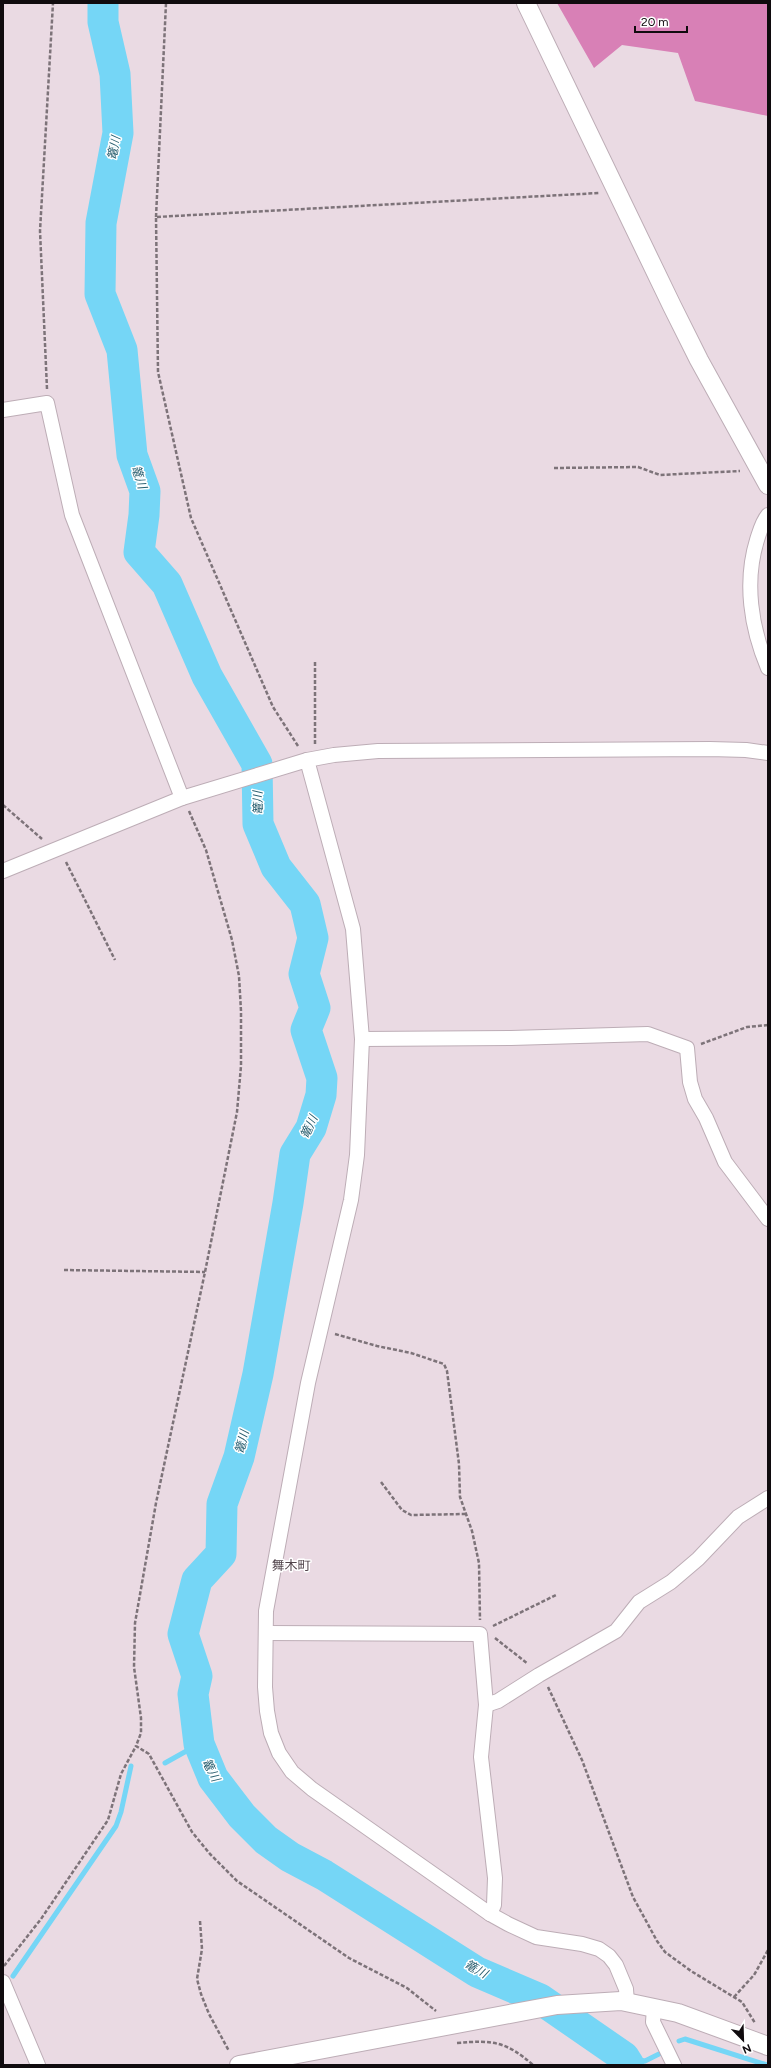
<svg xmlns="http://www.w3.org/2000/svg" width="771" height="2068" font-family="Figtree,'Noto Sans JP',sans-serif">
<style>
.forest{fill:#d880b6}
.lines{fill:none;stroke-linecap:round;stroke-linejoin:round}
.stream{stroke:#75d6f6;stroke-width:5}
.river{stroke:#75d6f6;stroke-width:31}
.minor-casing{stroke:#bdadb6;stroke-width:16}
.tertiary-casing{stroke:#bdadb6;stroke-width:20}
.path{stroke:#7d7379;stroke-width:2.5;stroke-dasharray:4 2;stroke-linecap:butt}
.minor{stroke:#fff;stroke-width:14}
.tertiary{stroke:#fff;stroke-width:18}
.labels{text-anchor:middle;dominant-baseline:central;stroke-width:3;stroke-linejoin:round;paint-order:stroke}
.water-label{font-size:12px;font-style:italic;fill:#295f70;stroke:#fff}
.quarter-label{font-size:13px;fill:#50434a;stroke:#fff}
</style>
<rect width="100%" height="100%" fill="#eadae3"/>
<polygon class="forest" points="557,3 768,3 768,116 695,101 678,53 622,45 594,68"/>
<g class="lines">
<g class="stream">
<polyline points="165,1763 199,1744"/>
<polyline points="13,1976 116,1826 121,1812 131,1766"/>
<polyline points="679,2041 685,2039 767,2065"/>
<polyline points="624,2057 645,2061 659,2054"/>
</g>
<polyline class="river" points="103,3 103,22 115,74 118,133 101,223 100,294 122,350 132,455 145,491 144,515 139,552 167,584 207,676 257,764 258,824 276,867 305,904 313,938 304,974 315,1008 306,1030 322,1078 321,1095 311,1128 295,1154 288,1203 258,1374 239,1457 222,1504 221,1554 197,1580 183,1634 197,1676 193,1694 199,1744 213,1778 242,1816 266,1840 290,1857 324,1875 477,1972 540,1999 624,2057 629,2065"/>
<defs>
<g id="minor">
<polyline points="3,410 47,403 72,515 182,798"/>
<path d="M768 515C762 522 760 531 757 540 744 582 751 628 768 668"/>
<polyline points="307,760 353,929 362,1039 357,1155 351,1200 308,1383 266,1611 265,1687 267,1711 271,1733 279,1753 292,1772 312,1789 490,1914 508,1924 536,1937 582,1944 599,1949 609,1956 616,1965 626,1989 627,2002"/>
<polyline points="3,871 182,798 307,760 334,755 378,751 710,749 746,750 768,753"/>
<polyline points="362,1039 511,1038 648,1034 687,1048 690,1082 695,1099 706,1118 725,1162 768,1219"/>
<polyline points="266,1633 480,1634 486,1705 481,1757 495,1878 494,1905 490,1914"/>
<polyline points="486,1705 498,1701 539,1675 616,1631 639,1602 671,1582 698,1559 738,1517 768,1498"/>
<polyline points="3,1982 38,2065"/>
<polyline points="654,2008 653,2022 674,2065"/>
</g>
<g id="tertiary">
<polyline points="526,3 672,306 699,360 768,485"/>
<polyline points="239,2065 557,2005 621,2001 678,2013 768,2046"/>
</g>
</defs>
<use href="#minor" class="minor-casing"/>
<use href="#tertiary" class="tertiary-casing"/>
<g class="path">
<polyline points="156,217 166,3"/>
<polyline points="47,389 40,231 53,3"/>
<polyline points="554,468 638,467 660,475 740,471"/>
<polyline points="315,744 315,662"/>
<polyline points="298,746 273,707 191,518 158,372 156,217 599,193"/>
<polyline points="3,805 42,839"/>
<polyline points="189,811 206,850 232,940 239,976 241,1011 241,1066 237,1112 205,1272 156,1503 135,1623 134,1667 141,1718 141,1733 136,1746 149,1754 192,1832 210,1854 237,1881 349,1958 407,1988 436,2011"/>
<polyline points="66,862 115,960"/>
<polyline points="701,1044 747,1027 768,1025"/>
<polyline points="64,1270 205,1272"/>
<polyline points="335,1334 377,1346 411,1353 444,1364 447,1371 459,1464 460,1497 472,1531 479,1563 480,1620"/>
<polyline points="381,1482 402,1510 411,1515 466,1514"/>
<polyline points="493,1626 556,1595"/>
<polyline points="495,1638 528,1664"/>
<polyline points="548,1687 582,1760 633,1897 657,1941 665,1952 691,1971 742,2002 755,2023"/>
<polyline points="200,1921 202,1949 197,1979 201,1994 209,2014 229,2051"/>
<polyline points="4,1966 41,1919 108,1820 121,1774 136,1746"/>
<polyline points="734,1997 754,1975 768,1950"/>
<path d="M457 2043C492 2040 506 2041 533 2065"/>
</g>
<use href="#minor" class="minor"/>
<use href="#tertiary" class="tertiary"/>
</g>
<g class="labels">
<g class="water-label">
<text transform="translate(114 148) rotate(-80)">篭川</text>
<text transform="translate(139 477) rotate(72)">篭川</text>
<text transform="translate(258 803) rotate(-91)">篭川</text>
<text transform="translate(309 1127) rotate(-66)">篭川</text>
<text transform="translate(242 1442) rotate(-77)">篭川</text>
<text transform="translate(211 1770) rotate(63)">篭川</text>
<text transform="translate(476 1969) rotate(29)">篭川</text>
</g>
<g class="quarter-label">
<text x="291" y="1565">舞木町</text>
</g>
</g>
<rect width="771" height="2068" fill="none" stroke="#100b0e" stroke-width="8"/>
<g transform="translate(743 2040) rotate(157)" stroke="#ffffff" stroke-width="3" paint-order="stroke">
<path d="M0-3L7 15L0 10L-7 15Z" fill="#100b0e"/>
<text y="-6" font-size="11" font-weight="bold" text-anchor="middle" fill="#100b0e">N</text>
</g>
<path d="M635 26v6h52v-6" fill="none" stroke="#100b0e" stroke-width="2"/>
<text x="641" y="26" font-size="12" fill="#100b0e" stroke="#ffffff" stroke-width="3" paint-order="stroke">20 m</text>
</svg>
